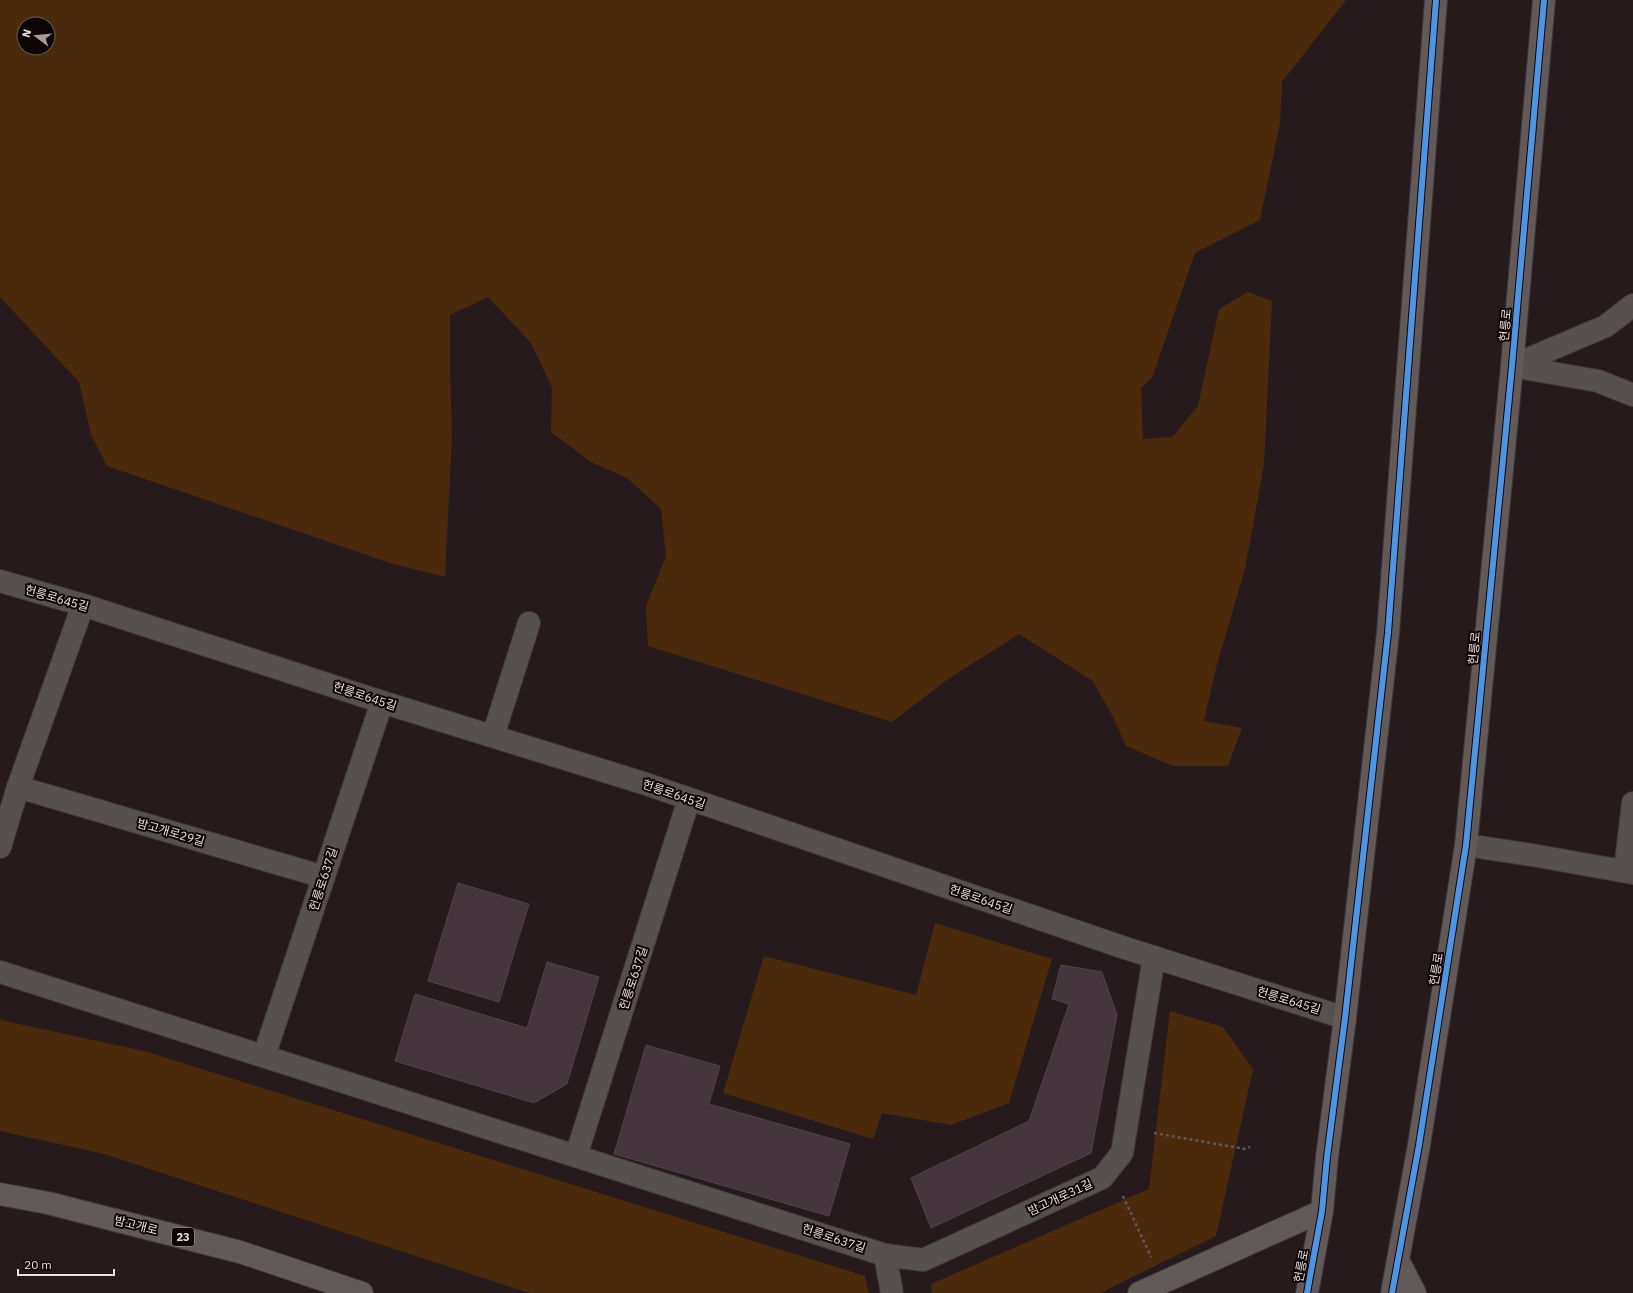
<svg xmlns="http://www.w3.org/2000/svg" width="1633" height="1293" font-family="'IBM Plex Sans','Noto Sans KR',sans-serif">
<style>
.green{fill:#4a2a0b;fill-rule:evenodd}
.building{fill:#45353d;stroke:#4f4448}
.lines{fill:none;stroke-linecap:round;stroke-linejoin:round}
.minor-casing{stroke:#423639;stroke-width:24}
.major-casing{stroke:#423639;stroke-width:24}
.path{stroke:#5f5858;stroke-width:2.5;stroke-dasharray:3 3;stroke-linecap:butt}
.minor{stroke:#56504f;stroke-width:22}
.major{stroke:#625a59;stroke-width:22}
.cycleway-casing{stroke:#0e0506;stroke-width:8}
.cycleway{stroke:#4d94e3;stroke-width:6}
.labels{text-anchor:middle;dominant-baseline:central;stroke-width:4;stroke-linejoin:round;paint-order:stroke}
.shield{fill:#0e0506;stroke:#ac9d9f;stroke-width:1}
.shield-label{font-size:11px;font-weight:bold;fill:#efdee1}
.street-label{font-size:12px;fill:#efdee1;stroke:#0e0506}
</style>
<rect width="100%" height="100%" fill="#271a1d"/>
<g class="green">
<path d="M0 0H1346L1282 82 1280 123 1260 220 1195 253 1152 378 1141 388 1143 439 1172 437 1198 406 1219 309 1248 292 1272 301 1264 465 1245 569 1216 668 1204 721 1242 728 1228 766H1173L1126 746 1113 717 1093 681 1019 634 948 679 892 722 648 646 646 606 666 556 661 509 627 478 591 462 551 432 552 387 531 343 488 297 450 315V366L452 436 445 577 393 564 107 466 91 435 79 382 0 297ZM24 24H48V48H24Z"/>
<polygon points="935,923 1052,959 1009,1103 951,1125 882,1113 873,1139 723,1093 764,956 916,995"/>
<polygon points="1170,1011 1223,1027 1253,1069 1216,1236 1100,1293 932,1293 931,1284 1149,1189"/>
<polygon points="0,1020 144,1051 865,1276 869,1293 529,1293 104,1154 0,1131"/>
</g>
<g class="building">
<polygon points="458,883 529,904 499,1002 428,981"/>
<polygon points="547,962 599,977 567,1084 534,1103 395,1061 415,994 527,1028"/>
<polygon points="1061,965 1102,972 1117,1015 1091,1153 931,1228 911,1178 1029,1121 1069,1004 1052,999"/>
<polygon points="646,1045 720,1066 709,1104 850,1144 829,1216 614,1154"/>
</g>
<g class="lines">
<defs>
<g id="minor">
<polyline points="1512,366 1606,326 1633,305"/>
<polyline points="1512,366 1598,381 1633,395"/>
<polyline points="0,581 83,605 382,702 643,783 1122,947 1345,1018"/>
<polyline points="493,736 529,623"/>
<polyline points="18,787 324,877"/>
<polyline points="1466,845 1532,855 1633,873"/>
<polyline points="0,847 18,787 83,605"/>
<polyline points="1625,871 1633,803"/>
<polyline points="0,972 885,1255"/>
<polyline points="264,1056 382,702"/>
<polyline points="576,1156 689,799"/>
<polyline points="892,1293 885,1255 923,1260 1102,1178 1122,1153 1154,957"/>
</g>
<g id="major">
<polyline points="0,1194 48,1203 240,1252 362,1293"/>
<polyline points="1398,1260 1415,1293"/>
<polyline points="1139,1293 1322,1211"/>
<polyline points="1307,1293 1322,1211 1327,1157 1345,1018 1388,633 1436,0"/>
<polyline points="1392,1293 1419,1145 1466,845 1512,366 1544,0"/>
</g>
</defs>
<use href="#minor" class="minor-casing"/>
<use href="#major" class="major-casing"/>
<g class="path">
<polyline points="1154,1133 1245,1149 1250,1147"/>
<polyline points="1123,1196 1151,1257"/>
</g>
<use href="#minor" class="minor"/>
<use href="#major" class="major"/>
<defs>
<g id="cycleway">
<polyline points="1307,1293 1322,1211 1327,1157 1345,1018 1388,633 1436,0"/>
<polyline points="1392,1293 1419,1145 1466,845 1512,366 1544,0"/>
</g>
</defs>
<use href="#cycleway" class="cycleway-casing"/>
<use href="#cycleway" class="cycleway"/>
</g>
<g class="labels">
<rect class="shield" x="172" y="1228" width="22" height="18" rx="3"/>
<g class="shield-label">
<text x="183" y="1237">23</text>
</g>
<g class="street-label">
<text transform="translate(1505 325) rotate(-85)">헌릉로</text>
<text transform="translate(57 598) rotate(16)">헌릉로645길</text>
<text transform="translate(1474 648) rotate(-85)">헌릉로</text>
<text transform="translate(365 696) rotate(18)">헌릉로645길</text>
<text transform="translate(674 794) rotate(19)">헌릉로645길</text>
<text transform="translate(171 832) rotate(16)">밤고개로29길</text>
<text transform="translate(323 879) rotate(-72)">헌릉로637길</text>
<text transform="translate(981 899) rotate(19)">헌릉로645길</text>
<text transform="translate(1436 969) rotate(-81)">헌릉로</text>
<text transform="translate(633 978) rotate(-72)">헌릉로637길</text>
<text transform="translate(1289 1000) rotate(17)">헌릉로645길</text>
<text transform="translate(1060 1197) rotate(-25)">밤고개로31길</text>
<text transform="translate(136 1225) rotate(14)">밤고개로</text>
<text transform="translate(834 1238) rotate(18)">헌릉로637길</text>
<text transform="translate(1301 1266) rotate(-80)">헌릉로</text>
</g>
</g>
<g transform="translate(36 36) rotate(286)"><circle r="19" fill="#0e0506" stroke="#685c5e"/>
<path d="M0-3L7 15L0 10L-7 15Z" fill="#a9999c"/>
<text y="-6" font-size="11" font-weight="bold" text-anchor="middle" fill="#efdee1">N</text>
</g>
<path d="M18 1269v6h96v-6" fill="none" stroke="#efdee1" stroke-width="2"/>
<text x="24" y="1269" font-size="12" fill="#efdee1" stroke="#0e0506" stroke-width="3" paint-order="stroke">20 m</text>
</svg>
